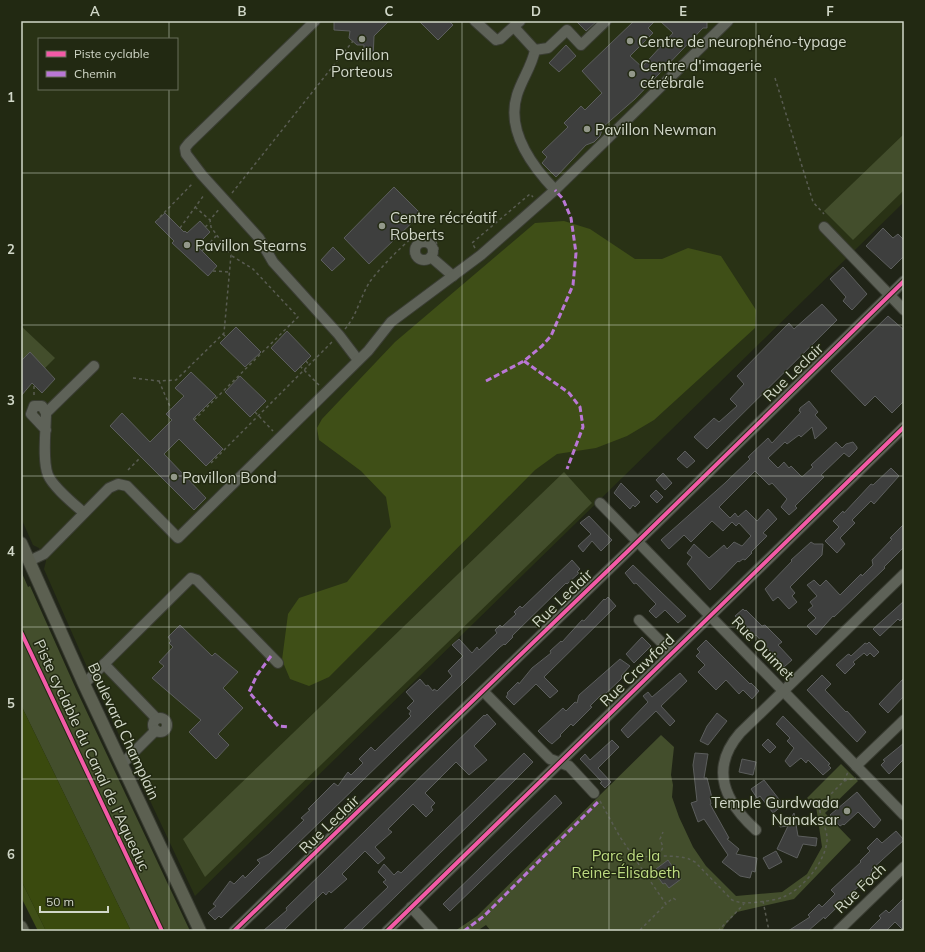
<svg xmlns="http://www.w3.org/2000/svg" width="925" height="952" font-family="Mulish,sans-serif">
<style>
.built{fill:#293215;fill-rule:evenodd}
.green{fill:#434e2c}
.forest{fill:#3f4f17}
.water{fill:#3a4a0e}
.building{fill:#3e3f3e;stroke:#5c5e5d}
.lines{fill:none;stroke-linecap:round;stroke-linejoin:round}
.minor-casing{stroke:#3a3d33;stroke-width:12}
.major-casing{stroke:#3a3d33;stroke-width:14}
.path{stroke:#595c52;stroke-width:1.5;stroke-dasharray:3 3;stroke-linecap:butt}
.minor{stroke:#5e6258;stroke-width:10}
.major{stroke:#5c6051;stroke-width:12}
.quiet{stroke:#ba77d6;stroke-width:3;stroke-dasharray:6 3;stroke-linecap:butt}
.cycleway-casing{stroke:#222912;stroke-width:6}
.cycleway{stroke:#f35aa7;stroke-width:4}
.grid{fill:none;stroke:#d1d7c8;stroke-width:1;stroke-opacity:0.55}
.poi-dot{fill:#93988a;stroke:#222912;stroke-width:1.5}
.labels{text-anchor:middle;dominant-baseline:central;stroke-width:3;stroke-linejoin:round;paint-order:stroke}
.poi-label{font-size:15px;fill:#d1d7c8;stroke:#222912;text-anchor:start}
.street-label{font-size:15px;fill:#d1d7c8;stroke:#222912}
.park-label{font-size:15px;fill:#bedc82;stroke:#222912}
.neatline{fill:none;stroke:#d1d7c8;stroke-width:1.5}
.grid-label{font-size:13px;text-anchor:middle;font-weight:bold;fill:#d1d7c8}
</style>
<rect width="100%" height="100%" fill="#202417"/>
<path class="built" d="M21 21H904V202L195 896 87 667 44 569 46 561 39 548 33 545 21 518ZM39 39H177V89H39Z"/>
<g class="green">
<polygon points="904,134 904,190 853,240 824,211"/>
<polygon points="21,326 55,358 44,369 21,361"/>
<polygon points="564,472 592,503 205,877 183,839"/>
<polygon points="21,571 28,587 30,586 76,689 190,931 131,931 21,705"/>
<polygon points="661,735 674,747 671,775 673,785 672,797 679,817 693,847 706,866 736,896 782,892 807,874 822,847 816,806 807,798 841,764 858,781 825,813 851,840 794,899 737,912 726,924 722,931 491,931 486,925 477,931 455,931 477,916"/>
</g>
<g class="forest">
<polygon points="564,221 590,229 635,259 662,259 688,248 721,256 756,310 755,328 654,420 627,436 596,448 557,454 535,470 329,677 309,686 290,679 282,660 288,614 299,598 347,582 391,527 386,497 361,471 319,440 317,428 322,419 395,342 535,223"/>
<polygon points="21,880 46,931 38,931 21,897"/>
</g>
<polygon class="water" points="21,705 131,931 46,931 21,880"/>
<g class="building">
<polygon points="334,21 389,21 374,36 373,60 363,60 364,45 357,45 349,38 350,31 334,30"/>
<polygon points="419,21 449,21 453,25 438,40"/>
<polygon points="576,21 597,21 586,31"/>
<polygon points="634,21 655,21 648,28 653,33 630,56 642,67 673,33 660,21 707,21 707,28 703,28 635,99 603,127 600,136 594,142 586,145 556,177 542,163 547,157 542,152 568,127 564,123 581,106 585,110 602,93 582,71"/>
<polygon points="566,45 576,56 559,72 549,63"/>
<polygon points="394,187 421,214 369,264 344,238"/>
<polygon points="165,213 184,232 185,231 187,233 200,221 210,232 198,244 200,246 199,248 217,266 208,276 172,243 174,241 155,222"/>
<polygon points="883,228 893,238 898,234 904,240 904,256 891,269 866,246"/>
<polygon points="333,247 345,259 332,271 321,260"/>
<polygon points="843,267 867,294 852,310 843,301 846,297 830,279"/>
<polygon points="822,304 837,320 707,449 694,437 714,418 719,422 737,406 730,399 744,384 737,376 789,323 794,329"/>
<polygon points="888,316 904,330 904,401 892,413 875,396 865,406 831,371"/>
<polygon points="236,327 261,352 245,367 220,343"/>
<polygon points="287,331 311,356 295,372 271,348"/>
<polygon points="30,352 55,379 42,393 32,383 21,396 21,361"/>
<polygon points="191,372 216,396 193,419 223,449 206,466 179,439 164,454 206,498 194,510 110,426 122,413 150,442 172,420 166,414 184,396 175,388"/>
<polygon points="240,376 266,401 250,417 225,392"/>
<polygon points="809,401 818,412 815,415 827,428 815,439 812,427 801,437 799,435 787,444 785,442 768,458 778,468 784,462 789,468 791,466 802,477 813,467 811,465 836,442 842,448 846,444 853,442 857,447 857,449 849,457 844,453 821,475 824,477 795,506 797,508 789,515 781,507 787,499 772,483 769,485 755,471 719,507 730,518 735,513 738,517 746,510 757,521 768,509 777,519 763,533 767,536 751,552 752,553 745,560 743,559 739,562 738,561 710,590 687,564 692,557 687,553 694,544 709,558 724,545 727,549 734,542 742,546 751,536 739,523 736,526 732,522 723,531 712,521 691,542 684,535 669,549 661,540 725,483 750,459 748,457 768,438 772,443 801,412 799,411 800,408"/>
<polygon points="685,451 695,461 687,468 677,459"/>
<polygon points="891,468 899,476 874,504 871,501 852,520 855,523 840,538 845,544 837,553 825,541 839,527 833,521 843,511 844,513 871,484 873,485"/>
<polygon points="663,473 672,483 665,490 656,480"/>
<polygon points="621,483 640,502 635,507 633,505 630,509 614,493"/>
<polygon points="656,490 663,497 657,503 650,496"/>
<polygon points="589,516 612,540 601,551 592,541 583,552 578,546 591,534 580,523"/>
<polygon points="904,524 904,547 884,567 885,568 834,617 833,616 816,635 807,626 816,618 808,610 813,606 810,602 817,596 807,585 814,580 820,586 826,580 840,595 861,574 862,576 873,565 872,560 892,539 890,538"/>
<polygon points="811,542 814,544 823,544 822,555 790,587 795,593 792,596 797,602 789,609 778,597 773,601 765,589 792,561 791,560"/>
<polygon points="572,560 580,569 577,572 579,573 567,584 566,583 512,636 513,637 505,645 504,644 500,647 221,918 219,916 215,920 208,913 216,906 213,904 230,881 234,884 243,875 245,878 260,863 257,860 269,854 304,820 301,818 310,810 308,809 334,783 338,786 345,776 348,772 351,775 363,763 359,759 371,747 375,751 411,716 409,714 411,711 407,708 414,701 406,692 420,679 426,686 428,685 433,691 434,689 437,691 452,676 448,671 463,656 452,645 459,639 472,653 477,647 479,650 497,633 495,630 500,625 502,627 516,614 514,612 520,606 522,608"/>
<polygon points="633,565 686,616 678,623 665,610 656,618 649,611 656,604 636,583 634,584 625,573"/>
<polygon points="608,597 616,606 544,677 558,691 550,698 536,684 514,705 506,697 508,694 507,693 518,682 519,684 532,668 551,653 550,651 561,641 562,642 582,620 584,621 604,599 605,600"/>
<polygon points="904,601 904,617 900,621 898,619 880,636 873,629"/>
<polygon points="743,609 745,611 746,610 762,626 765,625 782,642 778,645 792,660 784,667 756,635 754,636 735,616"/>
<polygon points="180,625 212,656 215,653 238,672 223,688 243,708 218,734 229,745 216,759 189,732 201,720 152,678 164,666 159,662 173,647 169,643 171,641 168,637"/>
<polygon points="642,637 651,646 634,663 626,654"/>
<polygon points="706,640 750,684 751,683 759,691 752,699 743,690 739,694 726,680 716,690 698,672 705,665 696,656 700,652 697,649"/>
<polygon points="869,642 879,652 874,657 870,653 867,656 864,653 853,662 855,664 845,674 836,665 847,655 849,654 851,656 865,643 867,644"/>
<polygon points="620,659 630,666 621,676 622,677 621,679 602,697 601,695 590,706 592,707 573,726 571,724 560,735 561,736 552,744 548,741 538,731 563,708 566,711 575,702 577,703 579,695"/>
<polygon points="680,673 687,681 661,706 675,721 670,726 656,711 628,738 621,730 648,702 643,696 648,692 652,697"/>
<polygon points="822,675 831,684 825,690 846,712 847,711 866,732 857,742 807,690"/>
<polygon points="904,678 904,696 888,713 879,704"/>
<polygon points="717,713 727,721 708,745 700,741 707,726"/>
<polygon points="487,714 496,724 474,746 487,760 469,775 456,762 425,793 435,803 431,807 433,810 426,817 413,804 388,829 392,832 375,847 385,858 378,864 365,851 342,874 347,879 331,893 329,891 326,895 323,892 283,931 263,931 287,910 286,908 484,715 485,716"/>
<polygon points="783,716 830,764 828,765 831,768 823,775 808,760 806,763 801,758 790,767 785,761 794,748 787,741 790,738 776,724"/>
<polygon points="768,739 776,747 770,753 762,745"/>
<polygon points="612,740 619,747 598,768 611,782 605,788 600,783 602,782 580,759 585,754 590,760"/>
<polygon points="904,743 904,759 889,774 881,765 885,761 883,760"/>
<polygon points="524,753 533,762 514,781 360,931 342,931 388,887 383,882 386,880 378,872 384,864 394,875 398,871 401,873"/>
<polygon points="695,753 708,754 704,778 707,778 712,798 710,798 711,804 710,804 729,838 727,839 739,849 736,854 757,858 755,872 752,871 750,878 740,876 722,862 728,855 704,819 698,822 691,803 697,801 693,765"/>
<polygon points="742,759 756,762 753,775 739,772"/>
<polygon points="764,780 782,803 782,806 773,813 760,796 757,798 751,789"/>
<polygon points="857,792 881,820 874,828 858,812 844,825 843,824 840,826 830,815"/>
<polygon points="555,795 562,803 450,911 443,904"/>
<polygon points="794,813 798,836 817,838 816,846 803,844 797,858 777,849 788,826 780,827 779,820 790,818 790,820"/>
<polygon points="896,831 904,840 871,870 873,872 825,919 824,917 808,931 788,931 810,917 808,915 819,904 822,907 835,894 831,890 861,862 860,861 870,851 867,848 877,838 882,843"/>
<polygon points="776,851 782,862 769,869 763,858"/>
<polygon points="668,860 672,866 674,864 681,879 669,888 665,883 663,884 657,876 659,874 656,869"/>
<polygon points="904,898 904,931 895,922 886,931 868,931 881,918 879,916 886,910 889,913"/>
</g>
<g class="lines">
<defs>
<g id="minor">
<polyline points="315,21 189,143 185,148 186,154 202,175 259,238 273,262 339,335 358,360"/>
<polyline points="475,21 496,40 500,39 520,21"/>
<path d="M514 27 535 50C532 66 522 79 517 95 506 130 532 166 555 190"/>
<polyline points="535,50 548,48 567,30 581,45 606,21"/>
<polyline points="824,227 904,310"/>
<circle cx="424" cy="251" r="9"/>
<polyline points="431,257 453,276"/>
<polyline points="46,413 94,366"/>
<path d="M46 430 31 414 34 406H42L46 413C46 430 42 460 48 475 53 487 74 504 84 513"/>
<polyline points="600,503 904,815"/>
<polyline points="29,561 44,554 109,488 118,484 127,486 178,538 368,351 391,322 481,255 555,190 728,21"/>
<polyline points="639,620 672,653"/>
<polyline points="104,664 157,719"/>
<polyline points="84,684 191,578 197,580 278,663"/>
<polyline points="483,691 550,759 569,766 594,793"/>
<circle cx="160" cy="725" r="7"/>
<polyline points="122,764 156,730"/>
<polyline points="856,766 904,720"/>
<path d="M756 830C725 802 709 769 740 733L904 574"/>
<polyline points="411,907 433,931"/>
<polyline points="234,931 628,551 904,281"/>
<polyline points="387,931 904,427"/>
<polyline points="838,931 904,867"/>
</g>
<g id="major">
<polyline points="21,543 84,684 200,931"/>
<polyline points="21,927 23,931"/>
</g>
</defs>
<use href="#minor" class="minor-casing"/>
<use href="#major" class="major-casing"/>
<g class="path">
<polyline points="775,78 813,202 824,214"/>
<polyline points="232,193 353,41"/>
<polyline points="195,207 210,220"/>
<polyline points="160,217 193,183"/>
<polyline points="205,227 210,223"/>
<polyline points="180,228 204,195"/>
<polyline points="475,248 472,243 530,194 533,197"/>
<polyline points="202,251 217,235"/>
<polyline points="213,271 230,272"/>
<path d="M345 329C357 315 360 298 369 283 376 272 411 235 422 232 433 230 438 243 438 251"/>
<polyline points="223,334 226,337"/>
<polyline points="306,361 309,365"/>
<polyline points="300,366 319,385"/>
<polyline points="133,378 159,381 176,380 224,333 231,255 211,227 210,220 220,208"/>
<polyline points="159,381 171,409"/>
<polyline points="34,386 34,397"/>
<polyline points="255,412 273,431"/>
<polyline points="194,420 298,317 253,269 232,256"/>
<polyline points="211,463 333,341"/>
<polyline points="128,470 141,457"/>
<polyline points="844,781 848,772"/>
<polyline points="600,801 620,837 666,904 673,898 676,900"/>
<polyline points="659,856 663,847 660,839 663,832"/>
<path d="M634 859C643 855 680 855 689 859L695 862 732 900C741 904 749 903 759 902 767 901 776 900 783 897 803 889 825 862 827 841 828 828 818 816 820 805L844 781 856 778"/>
<polyline points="763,901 769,931"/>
<polyline points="640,930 666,904"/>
<polyline points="718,931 744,904"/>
</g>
<use href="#minor" class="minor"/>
<use href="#major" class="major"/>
<g class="quiet">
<polyline points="524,361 569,393 580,407 583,427 567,469"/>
<polyline points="486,381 524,361 542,346 551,336 573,285 576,253 571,218 563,199 555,190"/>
<polyline points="271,656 257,675 249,692 278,726 289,727"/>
<polyline points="464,931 484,916 600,800"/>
</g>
<defs>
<g id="cycleway">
<polyline points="21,632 162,931"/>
<polyline points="234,931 628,551 904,281"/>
<polyline points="387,931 904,427"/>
</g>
</defs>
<use href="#cycleway" class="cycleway-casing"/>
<use href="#cycleway" class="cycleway"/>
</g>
<path class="grid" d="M169 21V39M316 21V931M462 21V931M609 21V931M756 21V931M169 89V931M21 173H904M21 325H904M21 476H904M21 627H904M21 779H904"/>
<g class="poi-dot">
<circle cx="362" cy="39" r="4"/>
<circle cx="630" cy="41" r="4"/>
<circle cx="632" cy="74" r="4"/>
<circle cx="587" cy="129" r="4"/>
<circle cx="382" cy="226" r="4"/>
<circle cx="187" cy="245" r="4"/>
<circle cx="174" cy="477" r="4"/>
<circle cx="847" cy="811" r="4"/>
</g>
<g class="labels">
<g class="poi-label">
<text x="638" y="41">Centre de neurophéno-typage</text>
<text x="362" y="54" text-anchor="middle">Pavillon<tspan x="362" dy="17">Porteous</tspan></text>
<text x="640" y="65">Centre d'imagerie<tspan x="640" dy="17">cérébrale</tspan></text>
<text x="595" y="129">Pavillon Newman</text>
<text x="390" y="217">Centre récréatif<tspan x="390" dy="17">Roberts</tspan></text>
<text x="195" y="245">Pavillon Stearns</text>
<text x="182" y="477">Pavillon Bond</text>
<text x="839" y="802" text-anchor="end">Temple Gurdwada<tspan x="839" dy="17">Nanaksar</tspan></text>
</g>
<g class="street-label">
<text transform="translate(793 372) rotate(-44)">Rue Leclair</text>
<text transform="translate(562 598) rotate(-44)">Rue Leclair</text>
<text transform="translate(763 648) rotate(46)">Rue Ouimet</text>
<text transform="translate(637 670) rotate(-44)">Rue Crawford</text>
<text transform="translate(124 731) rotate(65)">Boulevard Champlain</text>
<text transform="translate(92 755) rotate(65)">Piste cyclable du Canal de l'Aqueduc</text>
<text transform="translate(329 824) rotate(-44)">Rue Leclair</text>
<text transform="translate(860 888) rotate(-44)">Rue Foch</text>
</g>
<g class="park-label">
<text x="626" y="855">Parc de la<tspan x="626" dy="17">Reine-Élisabeth</tspan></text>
</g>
</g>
<rect width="925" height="952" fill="none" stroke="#222912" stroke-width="44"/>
<rect x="38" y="38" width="140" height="52" fill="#222912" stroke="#686f5b"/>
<rect x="46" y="51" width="20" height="6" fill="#f35aa7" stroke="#686f5b"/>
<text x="74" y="58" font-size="12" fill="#d1d7c8">Piste cyclable</text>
<rect x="46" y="71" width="20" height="6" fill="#ba77d6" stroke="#686f5b"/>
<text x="74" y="78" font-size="12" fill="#d1d7c8">Chemin</text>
<path d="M40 906v6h68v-6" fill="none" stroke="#d1d7c8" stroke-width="2"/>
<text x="46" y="906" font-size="12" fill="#d1d7c8" stroke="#222912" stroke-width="3" paint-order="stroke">50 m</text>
<rect x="22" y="22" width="881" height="908" class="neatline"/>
<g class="grid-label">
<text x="95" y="16">A</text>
<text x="242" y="16">B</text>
<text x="389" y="16">C</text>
<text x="536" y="16">D</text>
<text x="683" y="16">E</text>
<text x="830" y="16">F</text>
<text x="11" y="102">1</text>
<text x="11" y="254">2</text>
<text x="11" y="405">3</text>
<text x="11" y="556">4</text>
<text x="11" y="708">5</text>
<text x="11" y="859">6</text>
</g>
</svg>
